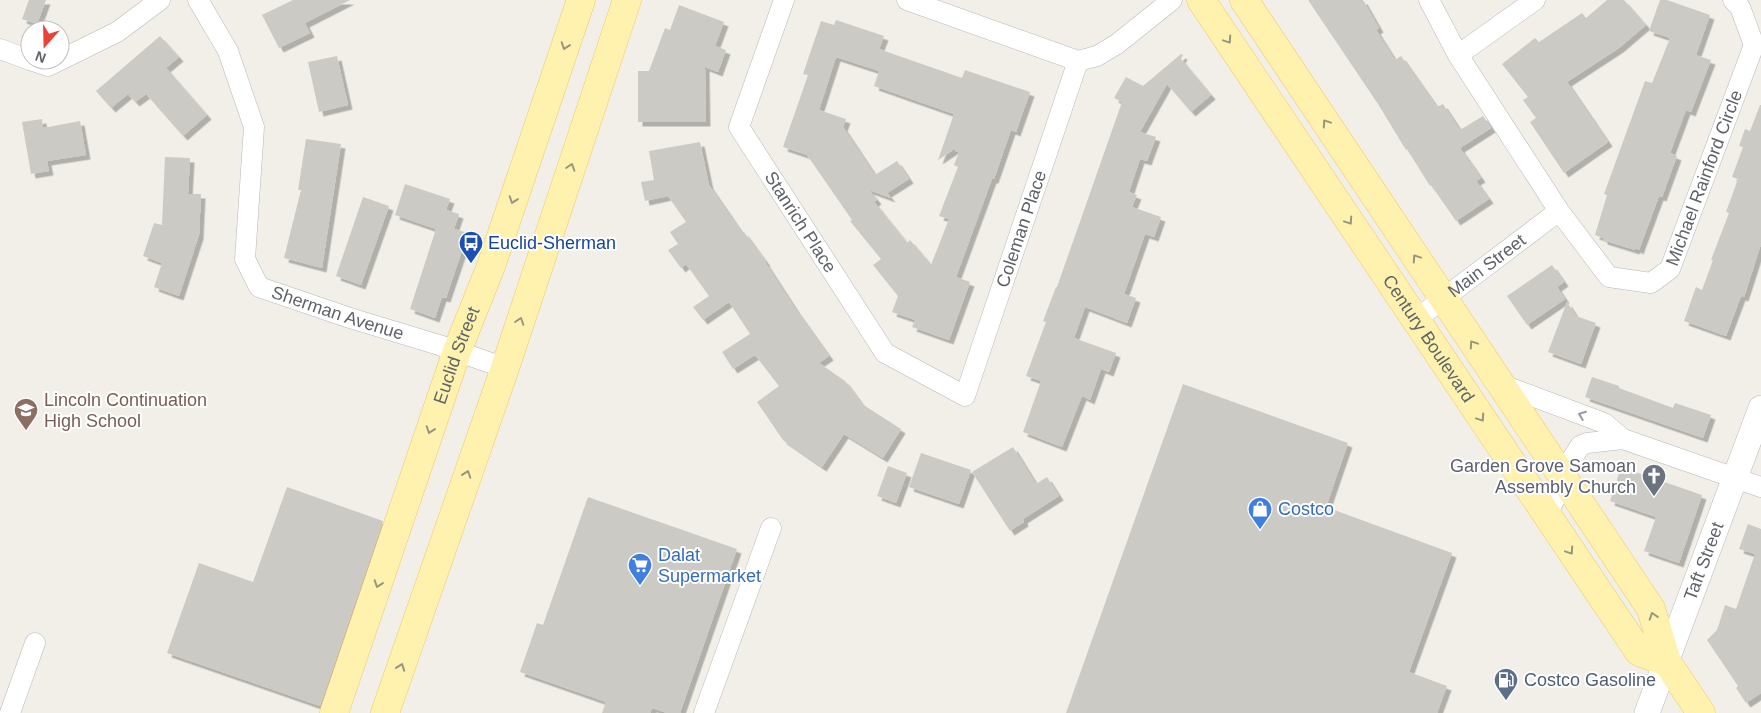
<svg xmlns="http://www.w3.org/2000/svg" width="1761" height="713" font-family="Arial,sans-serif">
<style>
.building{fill:#cccac5;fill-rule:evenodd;filter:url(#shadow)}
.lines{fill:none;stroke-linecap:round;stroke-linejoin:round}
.minor-casing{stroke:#b5b8bc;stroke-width:21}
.tertiary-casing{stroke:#b5b8bc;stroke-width:26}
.primary-casing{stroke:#f2c960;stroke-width:29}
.minor{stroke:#fff;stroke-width:20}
.tertiary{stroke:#fff;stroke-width:25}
.primary{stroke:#fff2af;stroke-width:28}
.oneway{stroke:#979581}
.oneway2{stroke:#979a9d}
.labels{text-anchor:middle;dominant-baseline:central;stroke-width:4;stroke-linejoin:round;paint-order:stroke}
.street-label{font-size:18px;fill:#5f6368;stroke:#fff}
.transit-label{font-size:18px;fill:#164399;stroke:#fff;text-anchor:start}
.education-label{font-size:18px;fill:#785e54;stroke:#fff;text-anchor:start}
.worship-label{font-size:18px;fill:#5b616d;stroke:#fff;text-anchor:end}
.shop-label{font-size:18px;fill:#366cbe;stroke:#fff;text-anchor:start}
.service-label{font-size:18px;fill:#4e5e75;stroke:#fff;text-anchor:start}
</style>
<defs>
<filter id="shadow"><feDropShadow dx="4.5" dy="4.5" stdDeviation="0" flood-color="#0004"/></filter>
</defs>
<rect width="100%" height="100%" fill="#f1efe8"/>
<g class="building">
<polygon points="29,0 46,0 37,24 22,19"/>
<polygon points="293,0 350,0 305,23 310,33 279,48 262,15"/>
<polygon points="1308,0 1363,0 1379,28 1376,30 1395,60 1401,56 1437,107 1443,104 1460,130 1483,116 1491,128 1460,148 1481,178 1476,181 1489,199 1456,221 1431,185 1430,186 1407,149 1406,150 1378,104"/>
<polygon points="1607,0 1624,0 1646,25 1619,48 1567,82 1608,142 1564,173 1530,122 1536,118 1523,100 1528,97 1502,64 1535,38 1539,42 1582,13 1586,18"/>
<polygon points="1660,0 1667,0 1710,15 1696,55 1711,60 1691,112 1686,110 1670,153 1677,156 1662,197 1659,196 1639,250 1636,248 1635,250 1603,240 1603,238 1595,235 1607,195 1604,194 1645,81 1652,83 1670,38 1649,31"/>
<polygon points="679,5 724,22 715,46 726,50 718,72 705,67 706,122 638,122 638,71 649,71 665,28 670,30"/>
<path d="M836 20 884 36 879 49 962 78 965 70 1030 92 1016 132 1011 130 994 179H992L956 277 970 282 949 340 912 327 915 320 892 312 898 296 873 265 881 259 850 221 852 220 807 155 783 147 808 75 803 74 821 21 834 25ZM836 57 879 71 874 86 954 114 938 160 956 148 955 151 959 152 954 165 958 167 939 216 949 219 931 265 910 240 907 243 874 202 877 200 869 190 891 198 887 193 909 179 897 161 875 175 843 127 846 119 819 110Z"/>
<polygon points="160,36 179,57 166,68 207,115 183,136 146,94 135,102 128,94 111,108 96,91"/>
<polygon points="1181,54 1183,55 1181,59 1211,95 1191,112 1167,84 1140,132 1156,137 1147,161 1140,159 1129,192 1137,195 1132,207 1161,217 1154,237 1145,234 1124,294 1136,298 1127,323 1085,307 1074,338 1116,353 1109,372 1101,369 1090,400 1082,396 1062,447 1023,432 1041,381 1026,376 1046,322 1043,321 1056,287 1057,287 1122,102 1114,98 1126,77 1143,86"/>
<polygon points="337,56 348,105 319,112 308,62"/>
<polygon points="1760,105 1761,105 1761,244 1744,297 1741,296 1726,336 1684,321 1696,287 1702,290 1713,260 1711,260 1729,213 1726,212 1738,179 1732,177 1743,147 1739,146 1745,129 1750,131"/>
<polygon points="42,119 43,128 80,121 86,155 47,161 49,171 31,174 22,122"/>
<polygon points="306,139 341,144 322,268 284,258 301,190 298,190"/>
<polygon points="700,142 709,185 742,233 744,232 766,262 765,262 796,310 829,356 819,363 845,381 862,404 901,429 883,458 844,434 822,467 783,440 757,402 779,386 755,355 733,369 722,352 750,334 729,302 703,320 693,307 709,296 686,264 681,268 668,250 678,244 670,232 686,222 668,196 645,201 641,182 654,180 649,151"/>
<polygon points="165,157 190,158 188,194 201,194 199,235 179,296 154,287 162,263 143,256 154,223 162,225"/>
<polygon points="405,184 450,199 446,210 459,214 454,229 468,233 446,298 442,297 435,318 410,309 436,229 395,215"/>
<polygon points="363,197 389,206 361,285 336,276"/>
<polygon points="1552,265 1564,282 1557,287 1565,299 1527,325 1507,296"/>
<polygon points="1567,302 1576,316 1596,323 1581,364 1548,352"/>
<polygon points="1592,377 1619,386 1619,388 1673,408 1675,403 1711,415 1703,438 1585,397"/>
<polygon points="1183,384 1348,443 1326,507 1452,553 1409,672 1447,686 1437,713 1066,713"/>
<polygon points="1013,447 1036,484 1047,477 1059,496 1023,519 1024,522 1010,531 972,472"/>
<polygon points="921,453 971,470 959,504 909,487"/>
<polygon points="888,466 907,473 896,503 877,496"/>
<polygon points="1621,467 1702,495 1679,563 1644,551 1656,517 1610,501"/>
<polygon points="287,487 383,521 320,706 167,653 199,563 253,582"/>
<polygon points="588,497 737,549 680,713 667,713 652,708 650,713 602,713 606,702 520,672 537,623 543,625"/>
<polygon points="1748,524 1761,529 1761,693 1746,703 1736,688 1738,686 1707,640 1717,630 1725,605 1736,609 1755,554 1739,549"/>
</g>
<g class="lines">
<defs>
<g id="minor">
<path id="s1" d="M198 0 228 51 254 127 245 259 259 287 350 318 439 345 505 368"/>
<path id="s2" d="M784 0 739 127 885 353 965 396 1078 61"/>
<polyline points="907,0 1078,61 1097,56 1117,44 1172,0"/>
<path id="s3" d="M1429 0 1458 55 1559 211 1609 277 1651 283 1670 269 1754 45 1740 7 1733 0"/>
<polyline points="0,49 30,60"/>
<polyline points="1458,55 1535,0"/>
<polyline points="30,60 48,66 117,32 160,0"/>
<path id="s4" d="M1415 320 1559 211"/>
<polyline points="1500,384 1604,423 1623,439 1761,487"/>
<polyline points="1546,515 1556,497 1570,462 1580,446 1587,443 1623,439"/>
<polyline points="10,713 35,643"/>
<polyline points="704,713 771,528"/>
</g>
<g id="tertiary">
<path id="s5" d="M1647 713 1761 408"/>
</g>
<g id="primary">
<path id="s6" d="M1201 0 1639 652 1667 662"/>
<polyline points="1244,0 1651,609 1667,662 1701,713"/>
<path id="s7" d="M334 713 457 351 491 266 581 0"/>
<polyline points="385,713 505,368 627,0"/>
</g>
</defs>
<use href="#minor" class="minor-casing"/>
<use href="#tertiary" class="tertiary-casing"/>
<use href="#primary" class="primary-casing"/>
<use href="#minor" class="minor"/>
<use href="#tertiary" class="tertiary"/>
<use href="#primary" class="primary"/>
</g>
<defs><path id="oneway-chevron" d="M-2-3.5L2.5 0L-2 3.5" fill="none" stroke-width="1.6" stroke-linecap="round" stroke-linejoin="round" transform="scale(1.25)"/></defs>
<g class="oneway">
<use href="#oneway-chevron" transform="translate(1228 40) rotate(56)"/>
<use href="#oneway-chevron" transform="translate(565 46) rotate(109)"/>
<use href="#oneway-chevron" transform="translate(1326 123) rotate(-124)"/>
<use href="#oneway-chevron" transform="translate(571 167) rotate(-72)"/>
<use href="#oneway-chevron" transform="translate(513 200) rotate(109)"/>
<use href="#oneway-chevron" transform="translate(1349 221) rotate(56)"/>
<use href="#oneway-chevron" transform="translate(1416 258) rotate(-124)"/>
<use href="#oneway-chevron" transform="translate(520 321) rotate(-72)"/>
<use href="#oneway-chevron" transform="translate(1473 344) rotate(-124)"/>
<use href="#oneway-chevron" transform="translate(1481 418) rotate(56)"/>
<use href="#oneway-chevron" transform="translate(430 430) rotate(109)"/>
<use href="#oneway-chevron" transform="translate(467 474) rotate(-71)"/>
<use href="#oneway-chevron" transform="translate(1570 551) rotate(56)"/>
<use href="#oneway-chevron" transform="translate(378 584) rotate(109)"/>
<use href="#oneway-chevron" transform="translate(1653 616) rotate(-108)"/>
<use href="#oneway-chevron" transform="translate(401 667) rotate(-70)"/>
</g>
<use class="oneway2" href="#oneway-chevron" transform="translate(1582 415) rotate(-159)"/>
<defs>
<symbol id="bus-pin" viewBox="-11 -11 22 30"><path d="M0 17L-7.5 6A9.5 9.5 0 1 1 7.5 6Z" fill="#1a4fb4" stroke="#fff"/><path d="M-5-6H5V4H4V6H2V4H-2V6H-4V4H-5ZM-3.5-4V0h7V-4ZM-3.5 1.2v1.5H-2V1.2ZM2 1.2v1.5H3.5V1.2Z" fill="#fff"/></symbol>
<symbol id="school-pin" viewBox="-11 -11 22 30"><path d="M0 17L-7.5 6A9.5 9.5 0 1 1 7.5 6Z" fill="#8d6e63" stroke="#fff"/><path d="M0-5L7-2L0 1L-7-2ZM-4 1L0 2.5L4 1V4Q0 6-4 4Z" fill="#fff"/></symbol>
<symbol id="church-pin" viewBox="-11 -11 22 30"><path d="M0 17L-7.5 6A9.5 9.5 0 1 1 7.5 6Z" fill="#6b7280" stroke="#fff"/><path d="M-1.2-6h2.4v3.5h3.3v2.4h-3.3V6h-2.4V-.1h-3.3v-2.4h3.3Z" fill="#fff"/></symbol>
<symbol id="shop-pin" viewBox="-11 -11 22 30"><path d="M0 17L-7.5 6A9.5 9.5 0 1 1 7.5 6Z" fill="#3f7fe0" stroke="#fff"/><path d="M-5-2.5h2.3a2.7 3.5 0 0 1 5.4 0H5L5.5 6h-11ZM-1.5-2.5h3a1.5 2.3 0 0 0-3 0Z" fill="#fff"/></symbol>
<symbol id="supermarket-pin" viewBox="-11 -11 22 30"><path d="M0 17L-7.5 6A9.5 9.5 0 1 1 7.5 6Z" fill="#3f7fe0" stroke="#fff"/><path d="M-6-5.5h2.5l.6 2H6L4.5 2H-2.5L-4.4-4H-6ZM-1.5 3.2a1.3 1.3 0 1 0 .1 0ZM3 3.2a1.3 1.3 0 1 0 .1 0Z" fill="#fff"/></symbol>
<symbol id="fuel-pin" viewBox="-11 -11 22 30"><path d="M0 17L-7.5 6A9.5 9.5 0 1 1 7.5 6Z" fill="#5c6f8a" stroke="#fff"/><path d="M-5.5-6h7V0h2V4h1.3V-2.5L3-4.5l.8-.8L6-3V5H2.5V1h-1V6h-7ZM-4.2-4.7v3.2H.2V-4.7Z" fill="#fff"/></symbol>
</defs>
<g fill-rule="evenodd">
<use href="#bus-pin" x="457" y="229" width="28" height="38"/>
<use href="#school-pin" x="12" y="396" width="28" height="38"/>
<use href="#church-pin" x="1640" y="462" width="28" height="38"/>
<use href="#shop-pin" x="1246" y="495" width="28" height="38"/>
<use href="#supermarket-pin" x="626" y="551" width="28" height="38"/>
<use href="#fuel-pin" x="1492" y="666" width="28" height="38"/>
</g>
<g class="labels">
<g class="street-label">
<text stroke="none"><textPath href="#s3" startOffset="494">Michael Rainford Circle</textPath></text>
<text stroke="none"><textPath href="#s2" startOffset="248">Stanrich Place</textPath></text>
<text stroke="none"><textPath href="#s2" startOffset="671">Coleman Place</textPath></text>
<text stroke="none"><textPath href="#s4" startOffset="90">Main Street</textPath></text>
<text stroke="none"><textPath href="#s1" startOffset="386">Sherman Avenue</textPath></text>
<text stroke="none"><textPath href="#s6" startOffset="408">Century Boulevard</textPath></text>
<text stroke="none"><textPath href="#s7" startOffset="378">Euclid Street</textPath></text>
<text stroke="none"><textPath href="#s5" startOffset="162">Taft Street</textPath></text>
</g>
<g class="transit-label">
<text x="488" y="243">Euclid-Sherman</text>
</g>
<g class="education-label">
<text x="44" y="400">Lincoln Continuation<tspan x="44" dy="21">High School</tspan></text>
</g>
<g class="worship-label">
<text x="1636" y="466">Garden Grove Samoan<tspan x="1636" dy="21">Assembly Church</tspan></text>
</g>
<g class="shop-label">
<text x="1278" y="509">Costco</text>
<text x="658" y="555">Dalat<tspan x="658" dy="21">Supermarket</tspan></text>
</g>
<g class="service-label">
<text x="1524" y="680">Costco Gasoline</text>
</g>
</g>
<g transform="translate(45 45) rotate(200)"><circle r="24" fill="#ffffff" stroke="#bfc1c3"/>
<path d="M0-4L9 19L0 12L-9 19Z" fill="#ea4335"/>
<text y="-8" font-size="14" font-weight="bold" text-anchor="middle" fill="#5f6368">N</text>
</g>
</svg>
